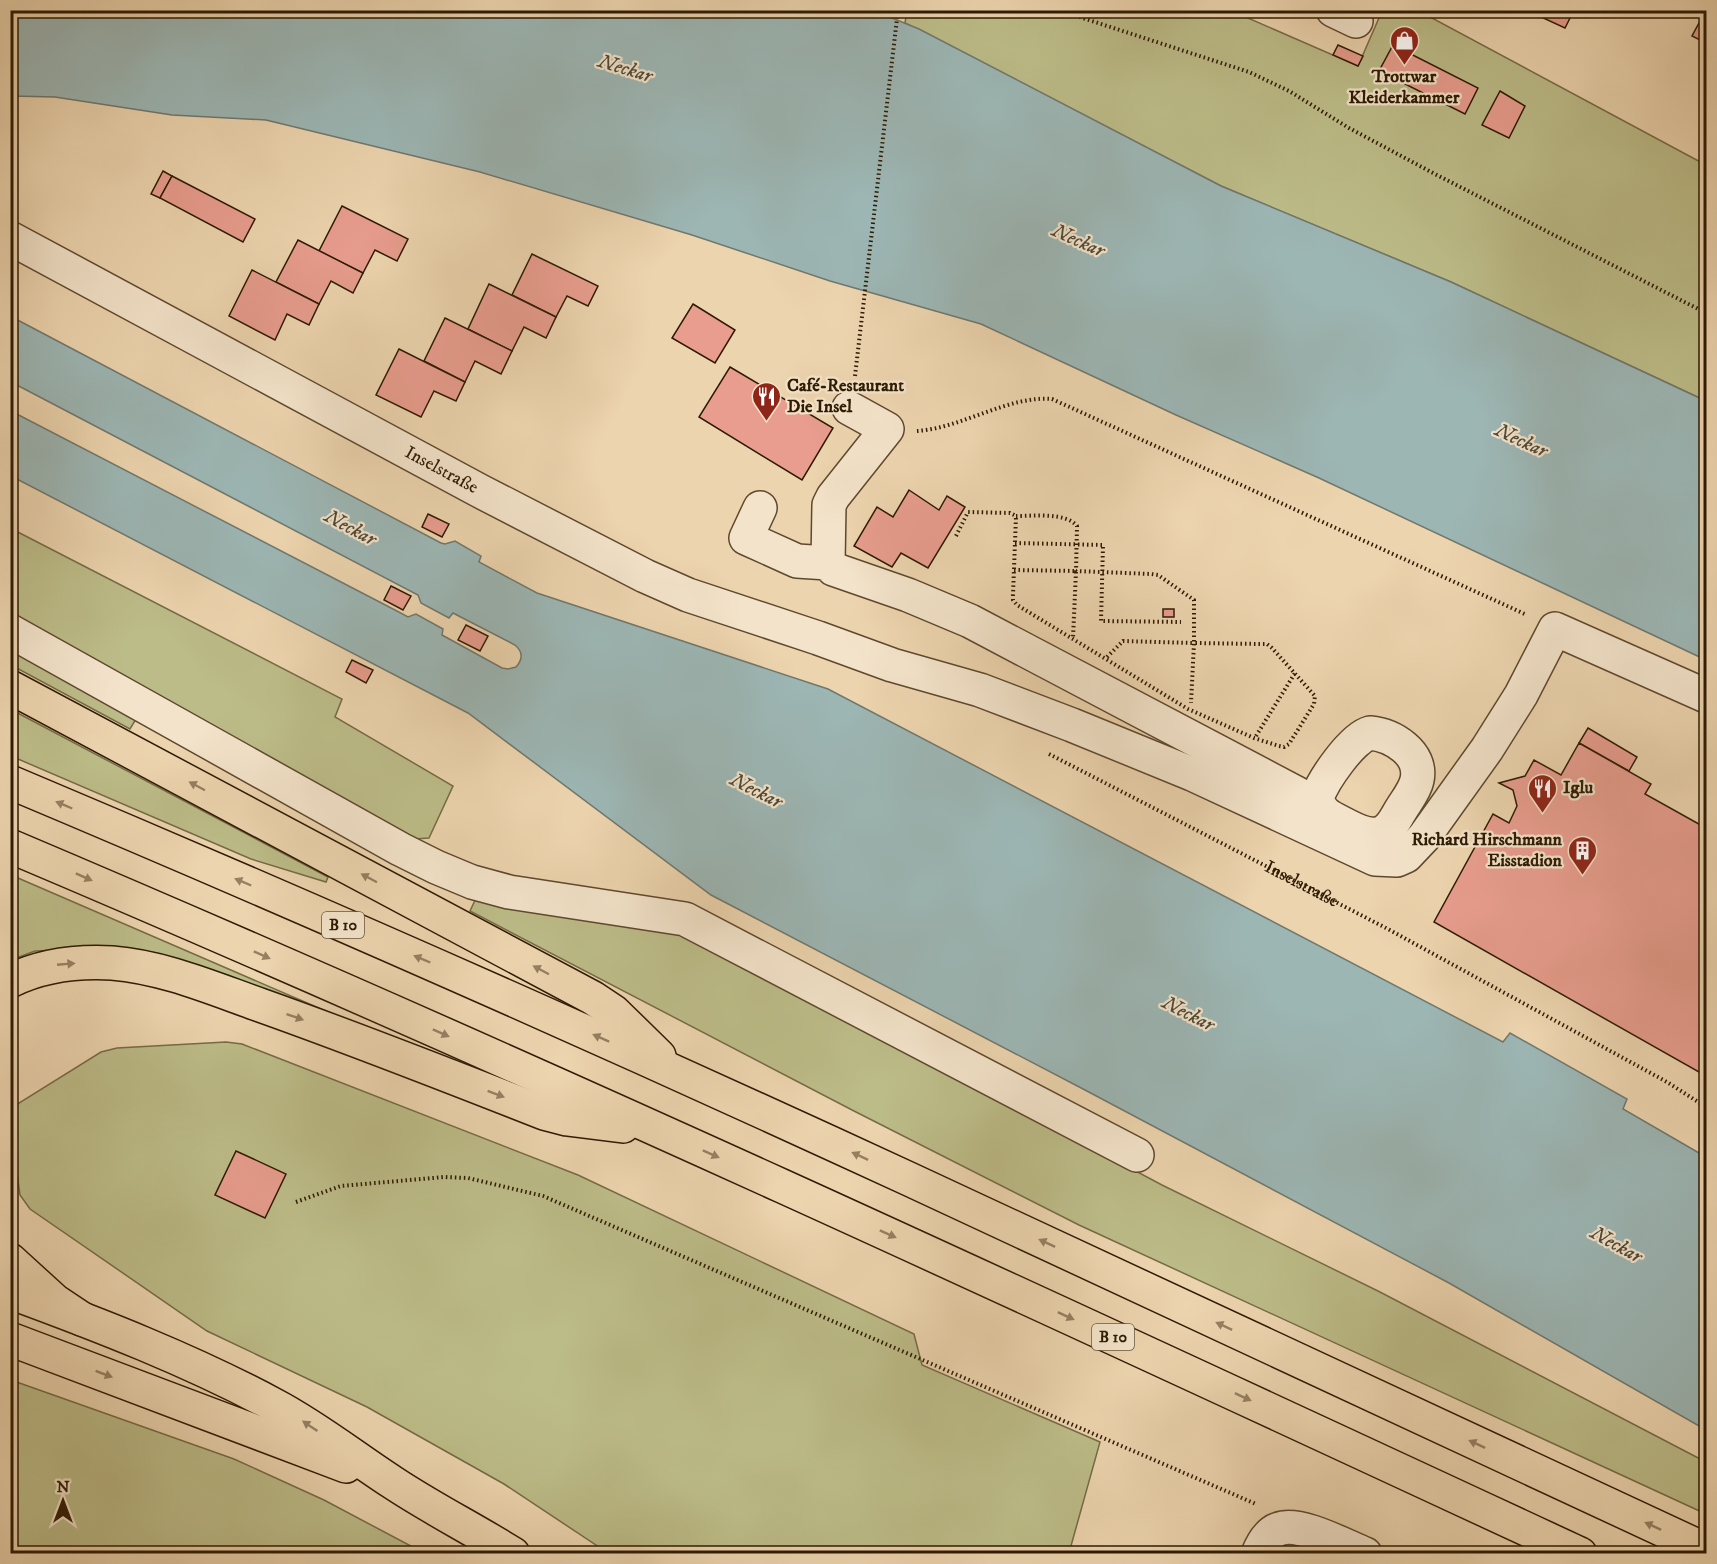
<svg xmlns="http://www.w3.org/2000/svg" width="1717" height="1564" font-family="'IM FELL DW Pica',serif">
<style>
.green{fill:#bcbc88;stroke:#756b46;stroke-width:1.5}
.water{fill:#9cb6b4;stroke:#70786d;stroke-width:1.5}
.building{fill:#e89d8e;stroke:#2e1a03;stroke-width:1.5}
.lines{fill:none;stroke-linecap:round;stroke-linejoin:round}
.minor-casing{stroke:#5e482e;stroke-width:36}
.major-casing{stroke:#2e1a03;stroke-width:36}
.highway-casing{stroke:#2e1a03;stroke-width:36}
.path{stroke:#2e1a03;stroke-width:4;stroke-dasharray:1.5 3;stroke-linecap:butt}
.minor{stroke:#f3e3ca;stroke-width:33}
.major{stroke:#ecd4ae;stroke-width:33}
.highway{stroke:#ecd4ae;stroke-width:33}
.oneway{fill:#968061}
.labels{text-anchor:middle;dominant-baseline:central;stroke-width:4.5;stroke-linejoin:round;paint-order:stroke}
.shield{fill:#f3e3ca;stroke:#69563f;stroke-width:1.5}
.shield-label{font-size:16px;font-weight:bold;fill:#2e1a03}
.poi-label{font-size:18px;font-weight:bold;fill:#2e1a03;stroke:#f3e3ca;text-anchor:start}
.street-label{font-size:18px;fill:#2e1a03;stroke:#f3e3ca}
.water-label{font-size:20px;font-style:italic;fill:#4f4938;stroke:#f3e3ca}
</style>
<rect width="100%" height="100%" fill="#ecd4ae"/>
<filter id="stains"><feTurbulence type="fractalNoise" baseFrequency=".00333" numOctaves="4"/><feColorMatrix values="0 0 0 0 .2 0 0 0 0 .09 0 0 0 0 .02 0 0 0 .5 -.17"/></filter>
<radialGradient id="worn" r=".72"><stop offset=".6" stop-color="#630" stop-opacity="0"/><stop offset="1" stop-color="#630" stop-opacity=".3"/></radialGradient>
<g class="green">
<polygon points="907,10 1232,11 1358,66 1382,11 1419,11 1706,165 1706,401 1451,282 1221,186 905,23"/>
<polygon points="10,528 342,699 335,717 453,786 429,838 415,839 11,617"/>
<polygon points="10,644 139,714 130,729 11,665"/>
<polygon points="10,709 328,877 326,882 251,859 11,756"/>
<polygon points="11,875 349,1021 109,948 35,951 11,960"/>
<polygon points="478,894 664,925 887,1039 1162,1185 1378,1291 1706,1462 1706,1514 1079,1225 854,1111 470,911"/>
<polygon points="226,1042 242,1044 578,1175 914,1334 922,1365 1100,1442 1069,1553 608,1553 504,1484 367,1407 207,1331 30,1209 20,1195 11,1130 11,1113 19,1103 101,1052 117,1048"/>
<polygon points="11,1380 234,1459 324,1500 424,1553 11,1553"/>
</g>
<g class="water">
<polygon points="10,11 875,11 919,29 1221,186 1451,282 1706,401 1706,660 1319,478 1176,415 981,324 830,281 692,235 480,172 266,120 172,115 55,97 11,96"/>
<path d="M10 316 441 543 445 544 455 541 481 556 479 562 537 593 828 689 1503 1042 1510 1033 1627 1099 1623 1109 1706 1157V1430L1449 1283 1085 1090 711 895 468 713 11 476V411L395 610 408 617 416 614 443 629 442 635 502 668 508 669 516 667C523 659 523 652 515 645L453 613 449 618 421 603 418 595 11 382Z"/>
</g>
<g class="building">
<polygon points="1545,10 1574,10 1565,28 1541,17"/>
<polygon points="1706,10 1706,43 1692,36"/>
<polygon points="1338,45 1363,56 1358,66 1333,55"/>
<polygon points="1393,45 1478,88 1465,114 1379,71"/>
<polygon points="1500,91 1525,106 1509,138 1482,125"/>
<polygon points="163,171 172,176 160,198 151,194"/>
<polygon points="172,176 255,219 243,242 160,198"/>
<polygon points="342,206 408,239 397,261 375,250 363,273 319,251"/>
<polygon points="298,240 363,273 353,293 331,281 319,304 276,282"/>
<polygon points="532,254 598,286 588,306 567,296 556,317 512,295"/>
<polygon points="252,270 319,304 309,325 287,314 275,340 229,316"/>
<polygon points="489,284 556,317 546,338 524,327 512,351 468,329"/>
<polygon points="693,304 735,330 715,363 672,338"/>
<polygon points="445,318 512,351 501,374 475,361 465,382 424,361"/>
<polygon points="399,349 465,382 456,401 434,391 421,417 376,395"/>
<polygon points="730,367 833,428 802,480 699,417"/>
<polygon points="909,490 939,510 947,496 965,507 928,568 901,553 892,567 854,546 877,507 893,517"/>
<polygon points="428,514 449,524 442,537 422,527"/>
<polygon points="391,586 411,596 403,610 384,600"/>
<rect x="1163" y="609" width="11" height="8"/>
<polygon points="466,625 488,636 480,651 458,640"/>
<polygon points="352,660 373,670 366,683 346,672"/>
<polygon points="1588,728 1637,757 1629,771 1579,743"/>
<polygon points="1579,743 1651,784 1645,794 1706,828 1706,1076 1434,922 1493,814 1509,823 1517,806 1513,790 1499,783 1525,776 1534,760 1561,775"/>
<polygon points="236,1151 286,1174 265,1218 215,1195"/>
</g>
<g class="lines">
<defs>
<g id="minor">
<polyline points="1333,10 1356,21"/>
<path id="s2" d="M10 238 480 491 645 576 688 595 818 638 892 665 980 690 1072 725 1192 774 1375 859 1397 860 1406 856 1424 837 1487 749 1521 695 1555 629 1706 696"/>
<polyline points="760,508 746,538 797,561 828,563 833,569 908,595 970,621 1319,805"/>
<polyline points="828,563 829,505 833,497 887,429 849,408"/>
<polyline points="10,631 400,849 436,867 472,882 509,892 685,919 1137,1155"/>
<path d="M1370 733C1392 735 1423 753 1417 780 1415 790 1407 800 1402 808 1396 817 1392 829 1381 833 1368 838 1354 829 1342 823 1330 817 1320 813 1317 798 1323 780 1352 738 1370 733Z"/>
<path d="M1258 1554C1262 1544 1269 1532 1279 1529 1299 1521 1345 1546 1365 1554"/>
</g>
<g id="major">
<path d="M10 1292C100 1325 190 1360 274 1405 316 1427 352 1456 392 1482 431 1508 473 1529 513 1554"/>
<polyline points="10,1339 346,1466"/>
</g>
<g id="highway">
<polyline points="10,687 593,998 614,1012 659,1056"/>
<path d="M10 782C312 909 612 1042 909 1179 1176 1301 1440 1428 1706 1550"/>
<path d="M10 846C539 1070 1059 1312 1580 1554"/>
<path d="M10 981C42 965 76 961 112 963 163 967 212 988 260 1005 356 1039 450 1076 544 1113L567 1119 623 1126"/>
<polyline points="10,1260 55,1301 82,1319"/>
</g>
</defs>
<use href="#minor" class="minor-casing"/>
<use href="#major" class="major-casing"/>
<use href="#highway" class="highway-casing"/>
<g class="path">
<polyline points="1058,10 1249,72 1289,91 1349,128 1433,173 1706,313"/>
<polyline points="855,376 898,10"/>
<path d="M917 431C962 428 1010 395 1052 399L1527 615"/>
<path d="M1016 516C1032 516 1066 512 1077 526L1076 571 1151 574 1158 575 1194 600V643L1261 644H1267L1272 648 1315 696 1314 704 1289 744 1284 747 1279 746 1254 738 1188 709 1017 605 1013 600V595Z"/>
<polyline points="956,536 968,512 1010,513 1016,516"/>
<polyline points="1015,543 1103,545 1101,621 1181,622"/>
<polyline points="1014,570 1076,571 1073,638"/>
<polyline points="1107,657 1123,641 1194,643 1191,703"/>
<polyline points="1256,736 1295,673"/>
<path id="s1" d="M1049 754 1386 928 1667 1082 1706 1107"/>
<polyline points="296,1202 341,1186 444,1177 468,1178 543,1196 1256,1504"/>
</g>
<use href="#minor" class="minor"/>
<use href="#major" class="major"/>
<use href="#highway" class="highway"/>
</g>
<defs><path id="oneway-solid" d="M-6-.8H1V-3.2L6.5 0L1 3.2V.8H-6Z" transform="scale(1.5)"/></defs>
<g class="oneway">
<use href="#oneway-solid" transform="translate(197 786) rotate(-152)"/>
<use href="#oneway-solid" transform="translate(64 805) rotate(-157)"/>
<use href="#oneway-solid" transform="translate(84 877) rotate(24)"/>
<use href="#oneway-solid" transform="translate(369 878) rotate(-152)"/>
<use href="#oneway-solid" transform="translate(243 882) rotate(-157)"/>
<use href="#oneway-solid" transform="translate(262 955) rotate(24)"/>
<use href="#oneway-solid" transform="translate(422 959) rotate(-157)"/>
<use href="#oneway-solid" transform="translate(66 964) rotate(-5)"/>
<use href="#oneway-solid" transform="translate(541 970) rotate(-152)"/>
<use href="#oneway-solid" transform="translate(295 1017) rotate(19)"/>
<use href="#oneway-solid" transform="translate(441 1033) rotate(24)"/>
<use href="#oneway-solid" transform="translate(601 1038) rotate(-156)"/>
<use href="#oneway-solid" transform="translate(496 1094) rotate(21)"/>
<use href="#oneway-solid" transform="translate(711 1154) rotate(24)"/>
<use href="#oneway-solid" transform="translate(860 1156) rotate(-155)"/>
<use href="#oneway-solid" transform="translate(888 1234) rotate(24)"/>
<use href="#oneway-solid" transform="translate(1047 1243) rotate(-155)"/>
<use href="#oneway-solid" transform="translate(1066 1316) rotate(25)"/>
<use href="#oneway-solid" transform="translate(1224 1326) rotate(-155)"/>
<use href="#oneway-solid" transform="translate(104 1374) rotate(21)"/>
<use href="#oneway-solid" transform="translate(1243 1397) rotate(25)"/>
<use href="#oneway-solid" transform="translate(310 1426) rotate(-146)"/>
<use href="#oneway-solid" transform="translate(1477 1444) rotate(-155)"/>
<use href="#oneway-solid" transform="translate(1653 1526) rotate(-155)"/>
</g>
<defs>
<symbol id="shop-pin" viewBox="-11 -11 22 30"><path d="M0 17L-7.5 6A9.5 9.5 0 1 1 7.5 6Z" fill="#8f2418" stroke="#f3e3ca"/><path d="M-5-2.5h2.3a2.7 3.5 0 0 1 5.4 0H5L5.5 6h-11ZM-1.5-2.5h3a1.5 2.3 0 0 0-3 0Z" fill="#fff"/></symbol>
<symbol id="restaurant-pin" viewBox="-11 -11 22 30"><path d="M0 17L-7.5 6A9.5 9.5 0 1 1 7.5 6Z" fill="#8f2418" stroke="#f3e3ca"/><path d="M-5-6h1v4h1v-4h1v4h1v-4h1v5L-1.5 .5V6h-2V.5L-5-1ZM5-6V6H3V1.5H1.5Q1.5-4 5-6Z" fill="#fff"/></symbol>
<symbol id="building-pin" viewBox="-11 -11 22 30"><path d="M0 17L-7.5 6A9.5 9.5 0 1 1 7.5 6Z" fill="#8f2418" stroke="#f3e3ca"/><path d="M-4-6H4V6H1V3H-1V6H-4ZM-2.5-4.3h1.7v1.8h-1.7ZM.8-4.3h1.7v1.8H.8ZM-2.5-1h1.7V.8h-1.7ZM.8-1h1.7V.8H.8Z" fill="#fff"/></symbol>
</defs>
<g fill-rule="evenodd">
<use href="#shop-pin" x="1388" y="24" width="33" height="45"/>
<use href="#restaurant-pin" x="750" y="380" width="33" height="45"/>
<use href="#restaurant-pin" x="1526" y="772" width="33" height="45"/>
<use href="#building-pin" x="1566" y="834" width="33" height="45"/>
</g>
<g class="labels">
<g class="shield">
<rect x="322" y="912" width="42" height="26" rx="4.5"/>
<rect x="1092" y="1324" width="42" height="26" rx="4.5"/>
</g>
<g class="shield-label">
<text x="343" y="925">B 10</text>
<text x="1113" y="1337">B 10</text>
</g>
<g class="poi-label">
<text x="1404" y="77" text-anchor="middle">Trottwar<tspan x="1404" dy="21">Kleiderkammer</tspan></text>
<text x="787" y="386">Café-Restaurant<tspan x="787" dy="21">Die Insel</tspan></text>
<text x="1563" y="788">Iglu</text>
<text x="1562" y="840" text-anchor="end">Richard Hirschmann<tspan x="1562" dy="21">Eisstadion</tspan></text>
</g>
<g class="street-label">
<text stroke="none"><textPath href="#s2" startOffset="490">Inselstraße</textPath></text>
<text stroke="none"><textPath href="#s1" startOffset="284">Inselstraße</textPath></text>
</g>
<g class="water-label">
<text transform="translate(625 69) rotate(17)">Neckar</text>
<text transform="translate(1078 241) rotate(24)">Neckar</text>
<text transform="translate(1521 441) rotate(25)">Neckar</text>
<text transform="translate(350 528) rotate(28)">Neckar</text>
<text transform="translate(756 791) rotate(27)">Neckar</text>
<text transform="translate(1188 1014) rotate(27)">Neckar</text>
<text transform="translate(1616 1245) rotate(29)">Neckar</text>
</g>
</g>
<rect width="1717" height="1564" fill="none" stroke="#ecd4ae" stroke-width="36"/>
<rect x="12" y="12" width="1693" height="1540" fill="none" stroke="#2e1a03" stroke-width="3"/>
<rect x="18" y="18" width="1681" height="1528" fill="none" stroke="#2e1a03" stroke-width="1.5"/>
<g transform="translate(63 1501)" stroke="#f3e3ca" stroke-width="4.5" paint-order="stroke">
<path d="M0-4.5L10 22L0 15L-10 22Z" fill="#2e1a03"/>
<text y="-9" font-size="16" font-weight="bold" text-anchor="middle" fill="#2e1a03">N</text>
</g>
<rect width="100%" height="100%" filter="url(#stains)"/>
<rect width="100%" height="100%" fill="url(#worn)"/>
</svg>
